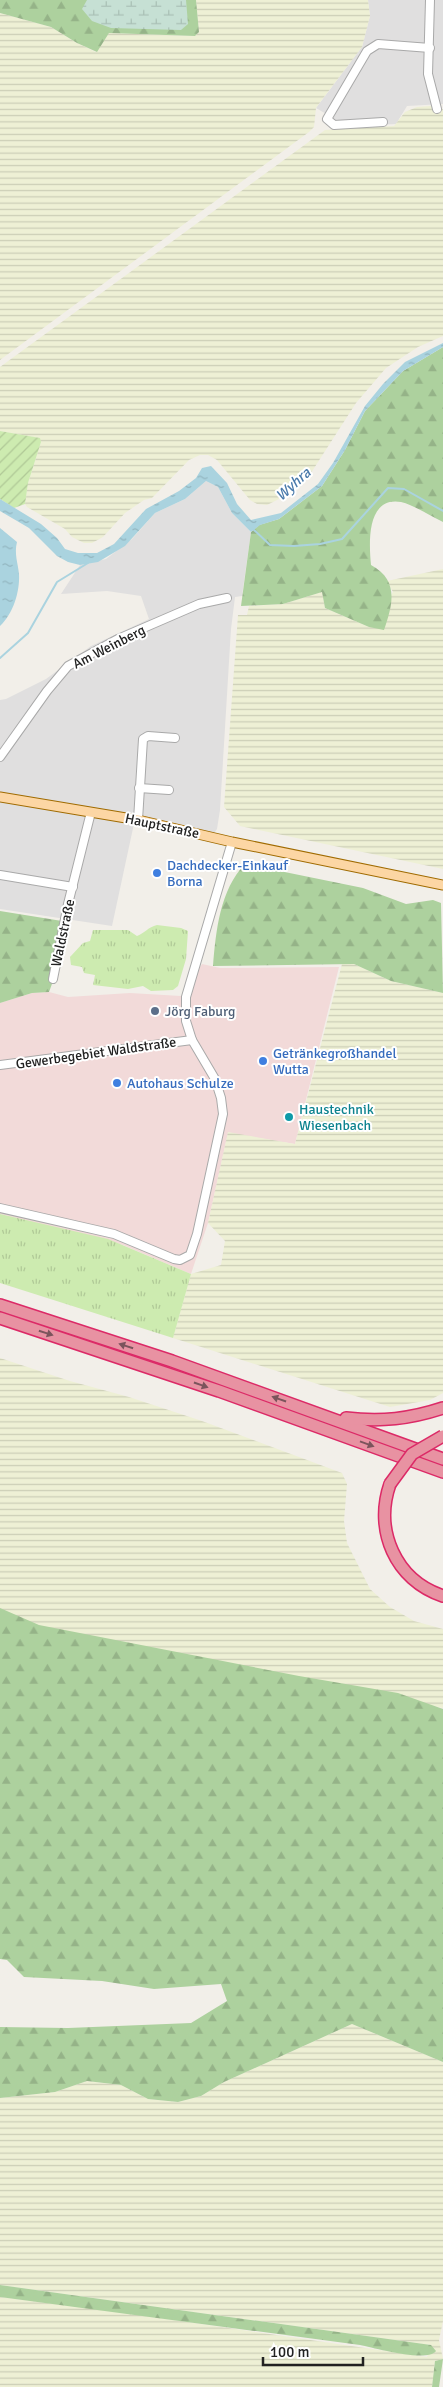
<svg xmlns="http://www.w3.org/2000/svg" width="443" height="2387" font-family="Signika,sans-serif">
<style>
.residential{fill:#e0dfdf}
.commercial{fill:#f2dad9}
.farmland{fill:url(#farmland-rules)}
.grass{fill:url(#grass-tufts)}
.forest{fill:url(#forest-firs)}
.wetland{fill:url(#wetland-marsh)}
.garden{fill:url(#garden-furrows)}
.water{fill:url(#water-ripples)}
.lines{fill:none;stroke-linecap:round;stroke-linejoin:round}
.stream{stroke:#aad3df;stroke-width:2}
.minor-casing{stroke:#a9a9a9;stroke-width:10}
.major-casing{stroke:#a06b00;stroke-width:11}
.highway-casing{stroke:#dc2a67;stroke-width:14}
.minor{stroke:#fff;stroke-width:8}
.major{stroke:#fcd6a4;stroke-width:9}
.highway{stroke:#e892a2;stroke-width:11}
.highway-bridge-casing{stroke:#dc2a67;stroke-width:14;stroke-linecap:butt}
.highway-bridge{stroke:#e892a2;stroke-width:11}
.oneway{fill:#7b545c}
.shop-dot{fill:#3f7fe0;stroke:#fff;stroke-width:2}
.service-dot{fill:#5c6f8a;stroke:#fff;stroke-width:2}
.culture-dot{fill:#0f9aa8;stroke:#fff;stroke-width:2}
.labels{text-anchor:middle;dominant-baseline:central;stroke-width:4;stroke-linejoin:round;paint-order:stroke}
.street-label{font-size:14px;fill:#222;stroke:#fff}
.shop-label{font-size:14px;fill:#366cbe;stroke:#fff;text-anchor:start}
.service-label{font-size:14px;fill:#4e5e75;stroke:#fff;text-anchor:start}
.culture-label{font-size:14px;fill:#0d838f;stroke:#fff;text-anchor:start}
.water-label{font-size:15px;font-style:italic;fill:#4a7aab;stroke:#fff}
</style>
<defs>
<pattern id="farmland-rules" width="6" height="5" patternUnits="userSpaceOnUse" patternTransform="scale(1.25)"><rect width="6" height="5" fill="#eef0d5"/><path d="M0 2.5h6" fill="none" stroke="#ccceb7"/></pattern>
<pattern id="grass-tufts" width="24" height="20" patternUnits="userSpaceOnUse" patternTransform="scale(1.25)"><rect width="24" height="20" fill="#cdebb0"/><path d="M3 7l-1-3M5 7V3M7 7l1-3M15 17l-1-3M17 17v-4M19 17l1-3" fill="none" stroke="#b0c997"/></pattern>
<pattern id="forest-firs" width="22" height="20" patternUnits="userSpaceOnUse" patternTransform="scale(1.25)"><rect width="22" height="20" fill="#add19e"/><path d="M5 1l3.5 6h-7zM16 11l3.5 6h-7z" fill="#95b388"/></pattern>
<pattern id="wetland-marsh" width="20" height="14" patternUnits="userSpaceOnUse" patternTransform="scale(1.25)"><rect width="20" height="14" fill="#c6e0d4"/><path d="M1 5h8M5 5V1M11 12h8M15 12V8" fill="none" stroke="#aac0b6"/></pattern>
<pattern id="garden-furrows" width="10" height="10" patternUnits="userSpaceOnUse" patternTransform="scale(1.25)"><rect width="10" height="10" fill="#cdebb0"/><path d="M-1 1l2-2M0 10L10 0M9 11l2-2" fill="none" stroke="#b0c997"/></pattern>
<pattern id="water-ripples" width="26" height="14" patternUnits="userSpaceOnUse" patternTransform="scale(1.25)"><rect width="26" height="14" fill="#aad3df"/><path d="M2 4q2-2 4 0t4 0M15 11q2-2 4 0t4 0" fill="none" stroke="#92b5bf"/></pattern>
</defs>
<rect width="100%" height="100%" fill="#f2efe9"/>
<g class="residential">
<polygon points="368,0 443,0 443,104 407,106 396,124 333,127 328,115 316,108 362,47 370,16"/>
<polygon points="206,481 218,487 232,513 251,532 242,596 235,597 231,629 220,810 217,829 211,837 135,819 112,926 0,909 0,700 6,699 46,679 91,646 149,619 141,596 107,591 61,594 80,565 106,559 132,539 155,513 185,499"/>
</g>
<polygon class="commercial" points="202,964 220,968 339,967 295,1144 228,1133 208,1223 191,1274 123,1245 0,1214 0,1003 32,993 49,992 68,997 130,993 181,996"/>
<g class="farmland">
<polygon points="196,0 368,0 370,16 362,47 321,101 316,108 314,127 309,132 0,360 0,13 51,27 77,43 96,52 109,33 195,36 199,32"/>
<polygon points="431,106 436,112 443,109 443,336 418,347 386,368 356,403 309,476 291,493 267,505 257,504 250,500 217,460 208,455 200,455 189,460 152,498 144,500 125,513 103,537 92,543 84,543 72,537 65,529 27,507 25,504 28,483 41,442 39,438 0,431 0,367 325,130 394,126 405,112 417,107"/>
<polygon points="443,569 443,869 240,826 224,807 238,615 247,615 249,606 283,604 322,592 325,608 369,627 393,592 387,581"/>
<polygon points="342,964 354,964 391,981 443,993 443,1393 430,1400 390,1407 173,1338 191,1274 221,1265 225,1241 208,1223 228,1132 295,1144"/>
<polygon points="0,1358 70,1381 129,1397 202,1421 342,1473 347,1484 344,1521 347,1543 370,1589 390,1607 414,1621 443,1629 443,1708 42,1627 0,1610"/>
<polygon points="352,2024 443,2062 443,2321 439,2340 443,2359 435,2361 432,2387 0,2387 0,2297 126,2313 427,2357 431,2345 0,2285 0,2098 55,2092 87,2081 121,2085 148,2099 178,2102 201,2096 224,2082"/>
</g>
<g class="grass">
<path d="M157 925 181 928 188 931 186 959 178 986 173 990 151 991 143 986 128 989 93 985 95 975 84 973 82 967 71 965 70 957 83 943 90 941 93 930H128L137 936C145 933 148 927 157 925Z"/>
<polygon points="0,1214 108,1239 191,1274 173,1338 0,1283"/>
</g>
<g class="forest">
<polygon points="0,0 196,0 199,32 195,36 109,33 97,52 77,43 51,27 0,13"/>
<path d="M443 347V522C430 516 414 505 401 502 366 496 369 544 371 565 399 580 393 604 384 630L369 627 325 608 322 592 283 604 241 606 251 532 259 525 279 519 322 486 345 450 365 411 403 371Z"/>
<path d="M245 864 363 888 406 904 433 900 441 903 443 993 391 981 354 964 213 966C216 930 220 890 245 864Z"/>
<polygon points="0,911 62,921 56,973 49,992 32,993 0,1003"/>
<polygon points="0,1608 39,1625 299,1676 398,1693 443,1709 443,2062 352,2024 224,2082 201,2096 178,2102 148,2099 121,2085 87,2081 55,2092 0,2098 0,2027 68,2028 191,2023 227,2001 221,1984 154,1989 102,1981 24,1977 7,1960 0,1959"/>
<path d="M0 2285 431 2345 436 2351C427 2363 375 2348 360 2345L0 2297Z"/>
<polygon points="443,2359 439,2387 432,2387 435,2361"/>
</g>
<polygon class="wetland" points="87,0 186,0 188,24 181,30 111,28 92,21 82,9"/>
<polygon class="garden" points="0,431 40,438 41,442 28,483 25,504 14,508 0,499"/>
<g class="water">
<polygon points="443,343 443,347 403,371 365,411 345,450 322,486 279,519 260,525 251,532 232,513 218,487 206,481 185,499 155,513 125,546 98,562 80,565 68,562 57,556 29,528 0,511 0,499 41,524 57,538 65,549 78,553 97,553 114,544 146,509 179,491 196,478 202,468 211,466 227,483 237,504 251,520 281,513 318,484 333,463 365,406 383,384 405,362"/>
<path d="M0 528 17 542C14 554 18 563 19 574 20 592 13 614 0 626Z"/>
</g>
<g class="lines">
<g class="stream">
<polyline points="253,529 270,545 294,546 320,544 342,539 388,488 404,489 443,511"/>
<polyline points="0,658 28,633 57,582 88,563"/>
</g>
<defs>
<g id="minor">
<polyline points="430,0 428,74 437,109"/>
<polyline points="383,122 334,125 327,119 367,51 378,44 430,48"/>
<polyline points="0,757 47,691 68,666 118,639 199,604 227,598"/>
<polyline points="139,788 169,790"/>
<polyline points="138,820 143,739 148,736 175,738"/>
<polyline points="0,875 73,887"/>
<polyline points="53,979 68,904 91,812"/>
<polyline points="0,1065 192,1040"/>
<polyline points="0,1208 114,1234 174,1259 180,1260 190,1255 197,1234 223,1114 221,1098 215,1079 192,1040 186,1021 186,997 232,842"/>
</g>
<polyline id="major" points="0,797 138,820 232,842 443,885"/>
<g id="highway">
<polyline points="0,1305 172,1361 443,1459"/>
<polyline points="0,1318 219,1391 443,1472"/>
<path d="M346 1418C381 1422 410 1419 443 1408"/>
<path d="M390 1484C374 1530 395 1580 443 1596"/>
</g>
</defs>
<use href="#minor" class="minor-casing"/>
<use href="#major" class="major-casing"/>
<use href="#highway" class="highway-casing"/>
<use href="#minor" class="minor"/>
<use href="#major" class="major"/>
<use href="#highway" class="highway"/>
<defs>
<polyline id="highway-bridge" points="390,1484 412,1454 443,1436"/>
</defs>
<use href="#highway-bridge" class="highway-bridge-casing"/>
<use href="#highway-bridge" class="highway-bridge"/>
</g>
<defs><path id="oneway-solid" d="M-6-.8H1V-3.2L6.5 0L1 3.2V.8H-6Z" transform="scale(1.25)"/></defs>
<g class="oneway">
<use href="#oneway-solid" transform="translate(46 1333) rotate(18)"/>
<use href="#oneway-solid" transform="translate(126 1346) rotate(-162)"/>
<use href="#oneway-solid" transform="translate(201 1385) rotate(19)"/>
<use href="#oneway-solid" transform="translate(279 1399) rotate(-161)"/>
<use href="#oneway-solid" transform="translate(367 1444) rotate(20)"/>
</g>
<g class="shop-dot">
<circle cx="157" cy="873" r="5"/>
<circle cx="263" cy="1061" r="5"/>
<circle cx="117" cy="1083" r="5"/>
</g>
<circle class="service-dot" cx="155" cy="1011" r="5"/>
<circle class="culture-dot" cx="289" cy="1117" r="5"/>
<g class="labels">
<g class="street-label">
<text transform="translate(109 647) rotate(-27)">Am Weinberg</text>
<text transform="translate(162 826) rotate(12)">Hauptstraße</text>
<text transform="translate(63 933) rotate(-78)">Waldstraße</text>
<text transform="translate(96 1053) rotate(-8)">Gewerbegebiet Waldstraße</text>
</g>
<g class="shop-label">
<text x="167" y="865">Dachdecker-Einkauf<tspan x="167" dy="16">Borna</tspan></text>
<text x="273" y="1053">Getränkegroßhandel<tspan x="273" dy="16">Wutta</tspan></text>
<text x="127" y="1083">Autohaus Schulze</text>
</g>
<g class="service-label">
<text x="165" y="1011">Jörg Faburg</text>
</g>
<g class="culture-label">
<text x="299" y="1109">Haustechnik<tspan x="299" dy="16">Wiesenbach</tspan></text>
</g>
<g class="water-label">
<text transform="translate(293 484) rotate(-42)">Wyhra</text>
</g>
</g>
<path d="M263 2357v8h100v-8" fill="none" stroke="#222222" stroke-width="2.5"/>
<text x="270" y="2357" font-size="15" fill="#222222" stroke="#ffffff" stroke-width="4" paint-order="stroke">100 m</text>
</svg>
